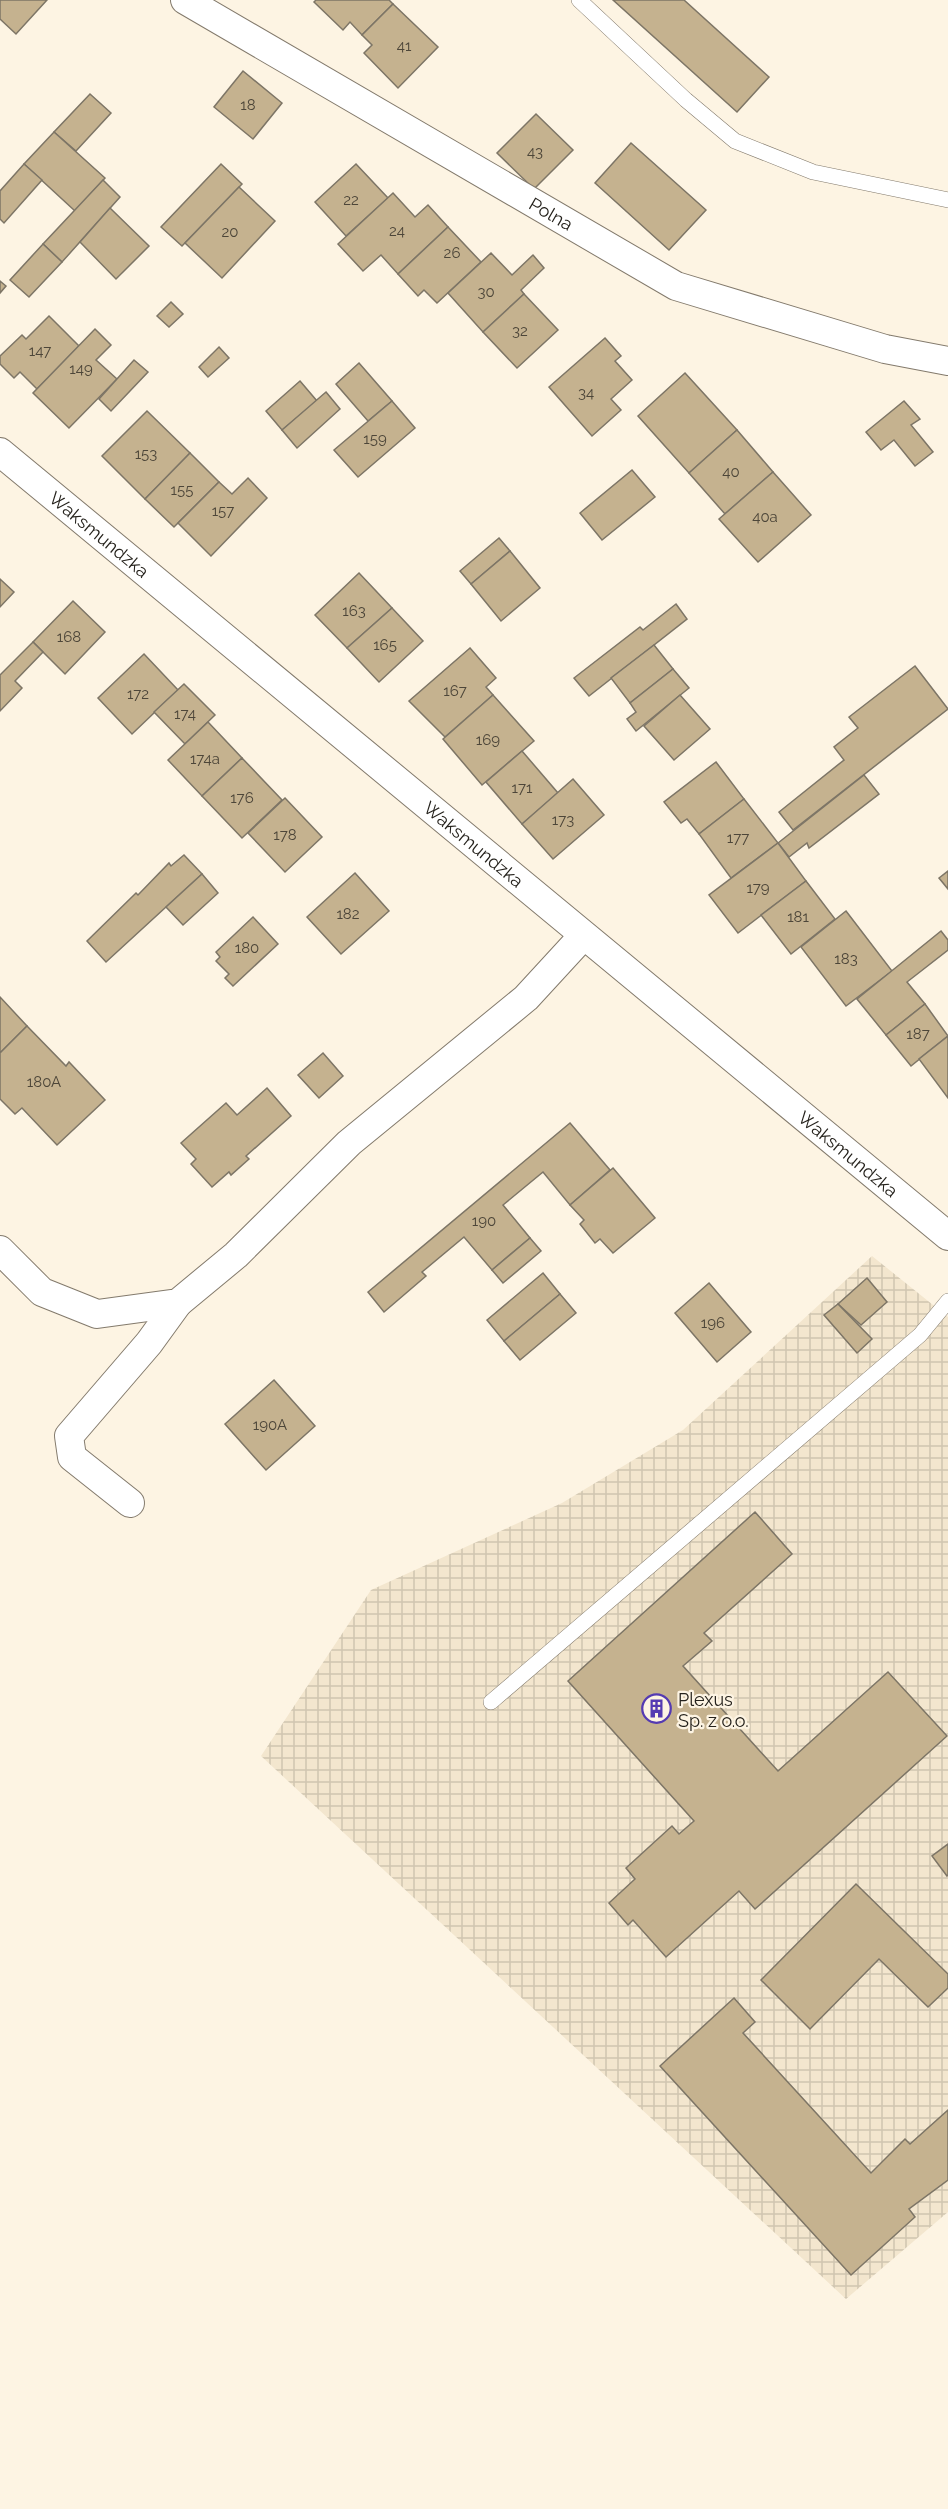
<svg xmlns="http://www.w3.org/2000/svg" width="948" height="2509" font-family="Raleway,sans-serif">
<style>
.industrial{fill:url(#industrial-grid)}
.building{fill:#c5b28f;stroke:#7d7566;stroke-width:1.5}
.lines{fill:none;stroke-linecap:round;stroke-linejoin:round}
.lane-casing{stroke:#837a6c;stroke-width:16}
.street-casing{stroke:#837a6c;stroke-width:30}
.lane{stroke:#fff;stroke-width:15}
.street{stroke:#fff;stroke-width:28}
.labels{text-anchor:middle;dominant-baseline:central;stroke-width:4.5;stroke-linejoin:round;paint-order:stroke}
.number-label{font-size:15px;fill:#4d4639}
.street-label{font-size:18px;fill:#25221c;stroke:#fdf4e3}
.poi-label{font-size:18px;fill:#25221c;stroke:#fdf4e3;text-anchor:start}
</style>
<defs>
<pattern id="industrial-grid" width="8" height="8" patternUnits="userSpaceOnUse" patternTransform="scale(1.5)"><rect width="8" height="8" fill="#f3e6ce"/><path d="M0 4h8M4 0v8" fill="none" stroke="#d0c5b0"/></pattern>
</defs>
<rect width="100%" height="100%" fill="#fdf4e3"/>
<polygon class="industrial" points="872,1256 948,1317 948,2212 846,2299 261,1756 371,1590 562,1503 683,1430"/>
<g class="building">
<polygon points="0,0 47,0 16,34 0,19"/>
<polygon points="316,0 389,0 393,4 362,35 350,22 343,30 314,2"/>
<polygon points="613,0 684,0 769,77 737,112"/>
<polygon points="393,4 438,47 398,88 364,53 372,45 362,35"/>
<polygon points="243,71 282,103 253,139 214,107"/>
<polygon points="90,94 111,113 76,151 54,132"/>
<polygon points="536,114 573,150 534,189 497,153"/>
<polygon points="54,132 105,178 75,211 24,164"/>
<polygon points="631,143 706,210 669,250 595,183"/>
<polygon points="24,164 42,180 4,223 0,219 0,191"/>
<polygon points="221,164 242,184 182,246 161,227"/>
<polygon points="356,164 388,198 346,236 315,202"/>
<polygon points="103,180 120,197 62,262 43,244"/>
<polygon points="239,187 275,221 222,278 185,243"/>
<polygon points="393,193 415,217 428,205 448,227 398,274 381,255 363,271 338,244"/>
<polygon points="110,208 149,246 116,279 80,242"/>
<polygon points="448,227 481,262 437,303 424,290 418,296 398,274"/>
<polygon points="43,244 62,262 29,297 10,280"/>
<polygon points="491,253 512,275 533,255 544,268 521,290 524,294 483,332 448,293"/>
<polygon points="0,281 6,286 0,293"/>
<polygon points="524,294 558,330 517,368 483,332"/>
<polygon points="171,302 183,314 169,327 157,316"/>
<polygon points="49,316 79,346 37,389 20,372 14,378 0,364 0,356 22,335 26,339"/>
<polygon points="95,329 111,345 96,360 117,379 69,428 33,393"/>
<polygon points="605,338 621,356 615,361 632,380 611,399 621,410 592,436 549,387"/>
<polygon points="219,347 229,358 208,377 199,367"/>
<polygon points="134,360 148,372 111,411 99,399"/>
<polygon points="359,363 392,401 368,421 336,384"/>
<polygon points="685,373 737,430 689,473 638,416"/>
<polygon points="300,381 317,401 282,430 266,411"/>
<polygon points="326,392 340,409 297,448 282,430"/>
<polygon points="392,401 415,428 358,477 334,450"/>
<polygon points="904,401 920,419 911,425 933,452 915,466 894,440 881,450 866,432"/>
<polygon points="147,411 190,453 145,499 102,456"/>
<polygon points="737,430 773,472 725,514 689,473"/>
<polygon points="190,453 219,482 174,527 145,499"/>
<polygon points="632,470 655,497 602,540 580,513"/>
<polygon points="773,472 811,515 758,562 719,519"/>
<polygon points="248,478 267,498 211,556 178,523 219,482 232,494"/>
<polygon points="499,538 510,551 471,584 460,571"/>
<polygon points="510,551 540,588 501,621 471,584"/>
<polygon points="359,573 392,608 347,648 315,615"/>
<polygon points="0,579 14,592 0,607"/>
<polygon points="73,601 105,632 65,674 33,642"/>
<polygon points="676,604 687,619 589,696 574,678 640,627 643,630"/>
<polygon points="392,608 423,641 379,682 347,648"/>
<polygon points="33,642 43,652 15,681 22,688 0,711 0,675"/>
<polygon points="654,645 673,669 630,703 611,678"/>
<polygon points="470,648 496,678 486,687 493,695 445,737 409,701"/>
<polygon points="144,654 178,690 132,734 98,698"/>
<polygon points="915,666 948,709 793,830 779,812 844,760 834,747 858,728 849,717"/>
<polygon points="673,669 689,688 636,731 627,719 636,712 630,703"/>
<polygon points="184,684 215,715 185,744 154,712"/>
<polygon points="493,695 534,741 482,785 443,739"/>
<polygon points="680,695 710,729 674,760 644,726"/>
<polygon points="208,722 242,758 202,796 168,760"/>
<polygon points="522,751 558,793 522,824 486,782"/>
<polygon points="242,758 282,800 242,838 202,796"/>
<polygon points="716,762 744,799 699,834 687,819 681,823 664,802"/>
<polygon points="864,775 879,794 809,848 807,843 789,857 778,843"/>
<polygon points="573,779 604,815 553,859 522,824"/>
<polygon points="285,798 322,837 285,872 248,833"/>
<polygon points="744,799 778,843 731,878 699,834"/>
<polygon points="778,843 806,881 738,933 709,895"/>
<polygon points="184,855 202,874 106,962 87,941 136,893 138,895 169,863 171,866"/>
<polygon points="948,871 948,889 939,878"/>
<polygon points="355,873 389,911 341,954 307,917"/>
<polygon points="202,874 218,893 183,925 166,907"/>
<polygon points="806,881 835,919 791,954 761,915"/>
<polygon points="846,911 892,971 846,1006 801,947"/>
<polygon points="253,917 278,944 233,986 225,978 229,974 216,961 220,957 216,952"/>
<polygon points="941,931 948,940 948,950 907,982 925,1004 886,1035 857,999"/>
<polygon points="0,997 27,1026 0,1053"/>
<polygon points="925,1004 948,1036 911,1066 886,1035"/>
<polygon points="27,1026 66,1066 69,1062 105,1100 57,1145 22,1108 15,1114 0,1099 0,1053"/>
<polygon points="948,1036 948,1098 919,1059"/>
<polygon points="323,1053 343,1076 319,1098 298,1075"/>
<polygon points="267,1088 291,1116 246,1156 249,1159 231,1175 229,1172 212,1187 191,1164 196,1159 181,1143 226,1103 237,1115"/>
<polygon points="570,1123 610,1170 570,1205 543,1172 503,1205 530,1238 492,1270 464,1237 422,1272 426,1276 384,1312 368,1292"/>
<polygon points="613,1168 655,1218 613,1253 600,1239 595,1243 580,1224 584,1220 570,1205"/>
<polygon points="530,1238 541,1251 503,1283 492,1270"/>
<polygon points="543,1273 560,1294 504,1341 487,1320"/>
<polygon points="867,1278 887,1302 861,1325 838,1304"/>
<polygon points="709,1283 751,1332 717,1362 675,1313"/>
<polygon points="560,1294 576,1313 520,1360 504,1341"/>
<polygon points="838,1304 872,1339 857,1353 824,1315"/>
<polygon points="274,1380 315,1426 266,1470 225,1424"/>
<polygon points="755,1512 792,1554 704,1633 712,1641 683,1666 778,1771 888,1672 947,1736 755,1909 739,1891 666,1957 633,1920 628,1925 609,1903 635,1879 626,1868 672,1826 679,1834 694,1821 568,1681"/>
<polygon points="948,1844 948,1875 947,1876 932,1856"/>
<polygon points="856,1884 948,1974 948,1988 928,2007 879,1959 810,2029 761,1980"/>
<polygon points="734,1998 755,2022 743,2033 871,2173 905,2139 910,2144 948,2110 948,2180 909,2209 915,2217 851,2275 660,2066"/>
</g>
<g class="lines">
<defs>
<g id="lane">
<polyline points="579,0 686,100 735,141 813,172 948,200"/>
<polyline points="491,1702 920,1335 948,1301"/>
</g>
<g id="street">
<path id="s1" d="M185 0 676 286 885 349 948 361"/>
<path id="s2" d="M0 452 948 1236"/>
<polyline points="0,1250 42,1292 97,1314 178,1303 236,1255 349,1143 526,998 583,936"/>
<polyline points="130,1503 72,1457 69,1436 149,1343 178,1303"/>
</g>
</defs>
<use href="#lane" class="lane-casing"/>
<use href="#street" class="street-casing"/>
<use href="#lane" class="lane"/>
<use href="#street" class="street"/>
</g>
<defs>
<symbol id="building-ring" viewBox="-11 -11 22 22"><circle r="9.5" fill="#fdf4e3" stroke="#543ab2" stroke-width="1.5"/><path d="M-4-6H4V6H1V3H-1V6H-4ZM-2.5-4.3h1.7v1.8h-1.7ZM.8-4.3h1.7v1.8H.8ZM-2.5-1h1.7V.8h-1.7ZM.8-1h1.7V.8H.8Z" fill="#543ab2"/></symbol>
</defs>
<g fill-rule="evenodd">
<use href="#building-ring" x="640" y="1692" width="33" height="33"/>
</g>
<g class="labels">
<g class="number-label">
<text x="404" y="46">41</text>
<text x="248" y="105">18</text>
<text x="535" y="152">43</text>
<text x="351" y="200">22</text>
<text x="397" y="231">24</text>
<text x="230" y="232">20</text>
<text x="452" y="253">26</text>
<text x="486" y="292">30</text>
<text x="520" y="331">32</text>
<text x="40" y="351">147</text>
<text x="81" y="369">149</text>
<text x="586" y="393">34</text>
<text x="375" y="439">159</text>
<text x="146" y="454">153</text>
<text x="731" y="472">40</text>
<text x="182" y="490">155</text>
<text x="223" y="511">157</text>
<text x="765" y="517">40a</text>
<text x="354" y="611">163</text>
<text x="69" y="637">168</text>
<text x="385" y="645">165</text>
<text x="455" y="691">167</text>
<text x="138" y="694">172</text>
<text x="185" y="714">174</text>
<text x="488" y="740">169</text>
<text x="205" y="759">174a</text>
<text x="522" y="788">171</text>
<text x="242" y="798">176</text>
<text x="563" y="820">173</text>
<text x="285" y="835">178</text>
<text x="738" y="838">177</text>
<text x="758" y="888">179</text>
<text x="348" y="914">182</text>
<text x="798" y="917">181</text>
<text x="247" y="948">180</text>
<text x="846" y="959">183</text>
<text x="918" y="1034">187</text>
<text x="44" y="1082">180A</text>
<text x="484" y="1221">190</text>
<text x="713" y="1323">196</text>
<text x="270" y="1425">190A</text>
</g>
<g class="street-label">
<text stroke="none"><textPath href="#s1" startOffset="424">Polna</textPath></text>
<text stroke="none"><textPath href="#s2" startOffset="129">Waksmundzka</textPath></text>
<text stroke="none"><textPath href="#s2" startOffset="615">Waksmundzka</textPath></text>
<text stroke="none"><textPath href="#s2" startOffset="1101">Waksmundzka</textPath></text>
</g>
<g class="poi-label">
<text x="678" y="1699">Plexus<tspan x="678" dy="21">Sp. z o.o.</tspan></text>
</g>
</g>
</svg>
